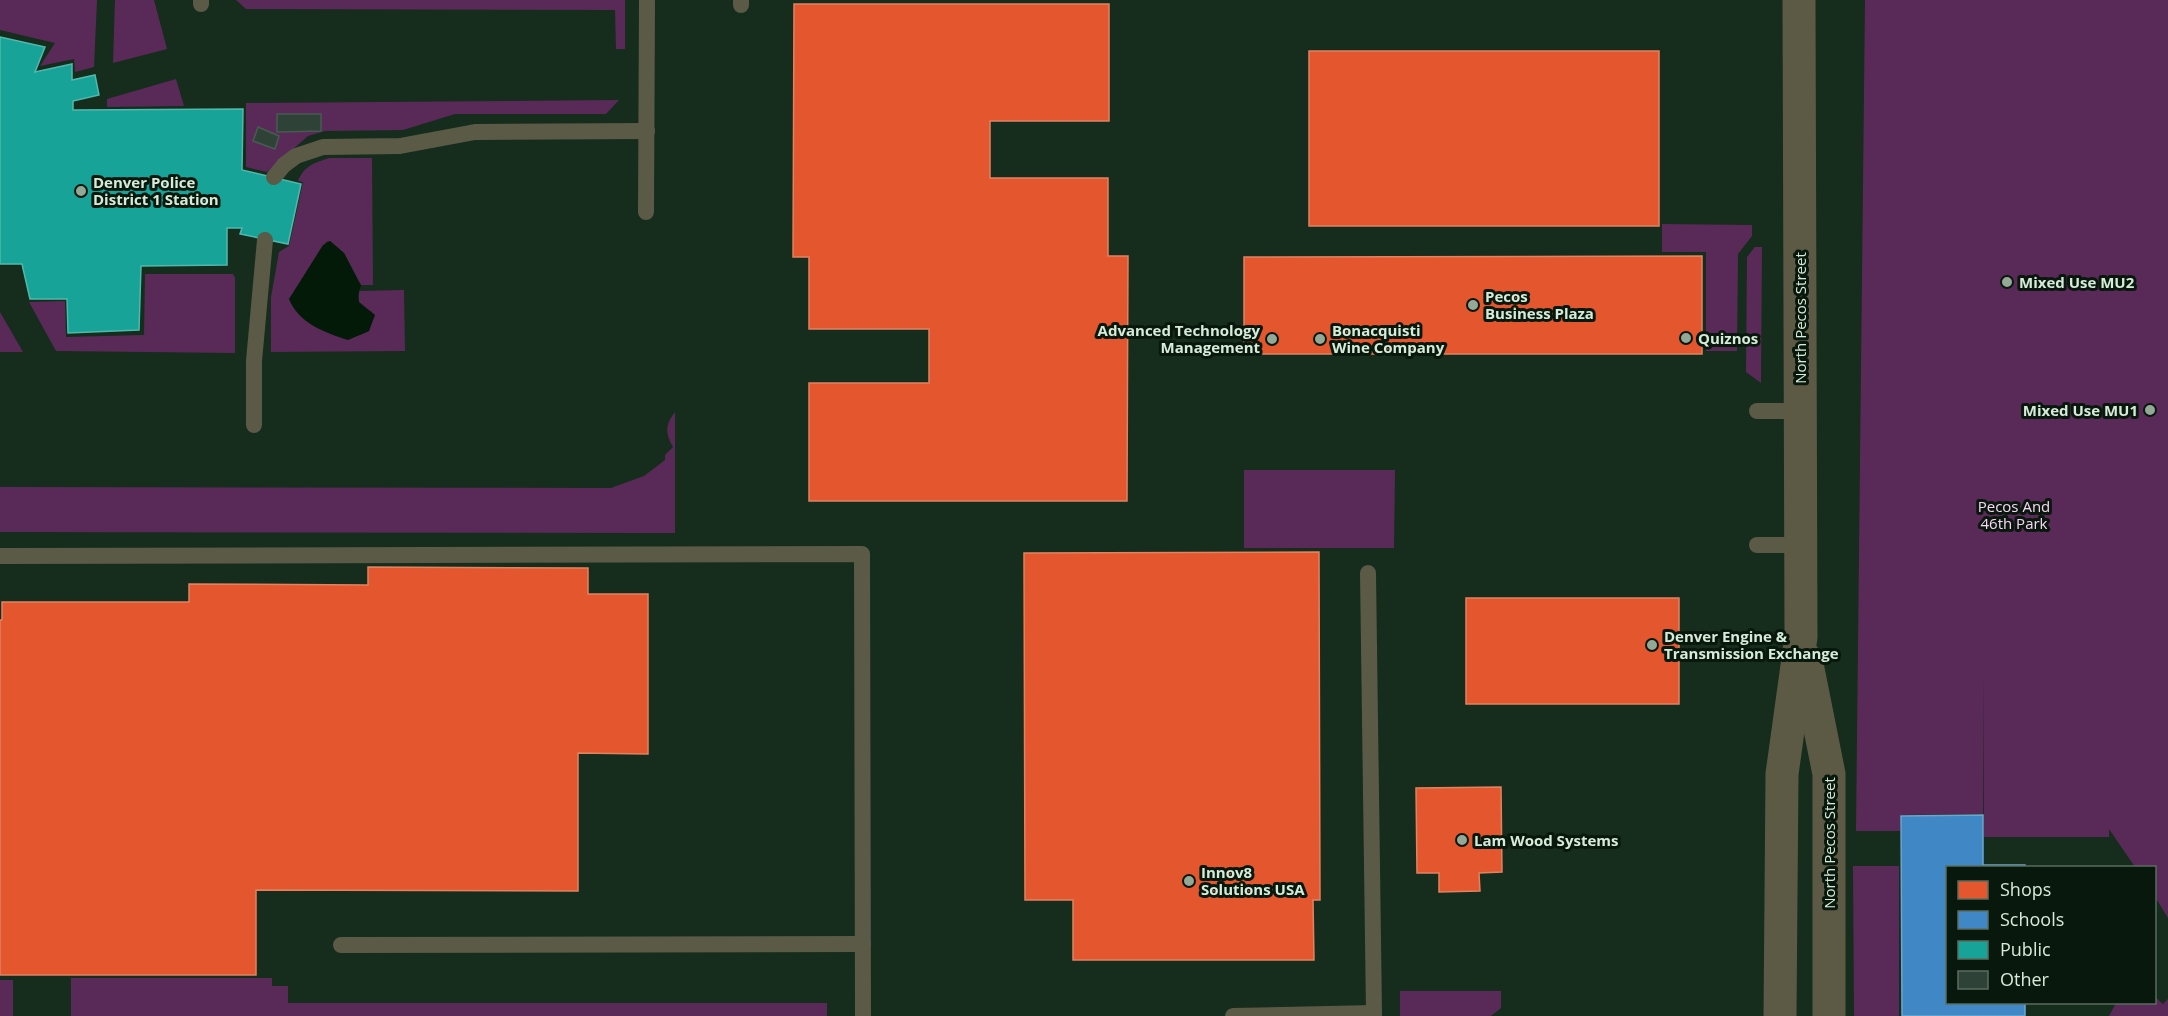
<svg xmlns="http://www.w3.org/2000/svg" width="2168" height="1016" font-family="'Open Sans',sans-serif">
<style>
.green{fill:#592a58}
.water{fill:#031a08}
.shops{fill:#e4572e;stroke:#e08361;stroke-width:1.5}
.schools{fill:#3f88c5;stroke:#6ca6cb;stroke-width:1.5}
.public{fill:#17a398;stroke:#50b9ac;stroke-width:1.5}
.building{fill:#2e4238;stroke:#475b50;stroke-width:1.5}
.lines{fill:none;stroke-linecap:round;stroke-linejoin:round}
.lane{stroke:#5b5a46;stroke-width:16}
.secondary{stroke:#5c5a44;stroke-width:33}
.poi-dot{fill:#93a897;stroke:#08180c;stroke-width:2}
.labels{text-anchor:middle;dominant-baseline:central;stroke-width:6;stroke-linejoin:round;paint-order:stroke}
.poi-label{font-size:15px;font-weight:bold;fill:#d6ebd9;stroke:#08180c;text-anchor:start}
.street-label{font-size:15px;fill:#d6ebd9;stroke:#08180c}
.park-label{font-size:15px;fill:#fbd5f7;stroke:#08180c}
</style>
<rect width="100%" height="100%" fill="#162c1c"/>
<g class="green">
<polygon points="0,0 97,0 94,67 75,72 74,59 40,66 55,43 0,30"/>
<polygon points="115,0 154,0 167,49 113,63"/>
<polygon points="236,0 625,0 625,49 616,49 615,10 246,9"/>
<polygon points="1865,0 2168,0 2168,918 2155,897 2154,868 2135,867 2109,829 2109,837 1984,837 1983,671 1983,814 1901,815 1900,831 1856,831"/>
<polygon points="176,79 184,106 107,107 107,99"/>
<polygon points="619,100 606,114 455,114 403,130 325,131 308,136 267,172 246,167 246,103"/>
<path d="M329 158H372L373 285H361L344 253 330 241 326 242 299 314C319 330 345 345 369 331L372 312 364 308 359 302V291L404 290 405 351 271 352V297L279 252 289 246 303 182 298 181C304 166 314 163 329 158Z"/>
<polygon points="1662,224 1752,225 1752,236 1738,254 1737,351 1706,351 1706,252 1662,252"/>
<polygon points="1755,247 1762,247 1761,383 1746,372 1747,257"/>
<polygon points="145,274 233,274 235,278 235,353 56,351 29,302 65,301 66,337 144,335"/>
<polygon points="0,312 23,352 0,352"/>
<path d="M675 412V533L0 532V487L611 488 644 476 665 460V455L673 447C665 433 665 425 675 412Z"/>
<polygon points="1244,470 1395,470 1394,548 1244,548"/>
<polygon points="1853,866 1899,866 1899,1016 1854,1016"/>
<polygon points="71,978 272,978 272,986 288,986 288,1003 827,1003 827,1016 71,1016"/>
<rect x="0" y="980" width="13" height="36"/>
<polygon points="1400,991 1501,991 1501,1008 1491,1016 1400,1016"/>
<polygon points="2155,997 2163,1004 2168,999 2168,1016 2109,1016 2116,1003 2154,1002"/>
</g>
<path class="water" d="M330 241 344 253 359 282 361 285 358 296 359 302 375 315 369 331 348 340C326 333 298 323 289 299L323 245Z"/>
<g class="shops">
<polygon points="794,4 1109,4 1109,121 990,121 990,178 1108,178 1108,256 1128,256 1127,501 809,501 809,383 929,383 929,329 809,329 809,257 793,257"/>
<rect x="1309" y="51" width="350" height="175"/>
<polygon points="1702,256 1702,354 1244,354 1244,257"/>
<polygon points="1319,552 1320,900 1313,900 1314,960 1073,960 1073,900 1025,900 1024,553"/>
<polygon points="368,567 588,568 588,594 648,594 648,754 578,753 578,891 256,890 256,975 0,975 0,620 2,620 2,602 189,602 189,584 368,585"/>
<rect x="1466" y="598" width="213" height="106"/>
<polygon points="1501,787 1502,872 1479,873 1480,891 1439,892 1439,873 1417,873 1416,788"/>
</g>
<polygon class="schools" points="1983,815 1983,865 2025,865 2025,868 1948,868 1948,1002 2025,1002 2025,1016 1902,1016 1901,816"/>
<polygon class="public" points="0,37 45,47 35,72 72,64 72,80 95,75 99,95 73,101 73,110 243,109 242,170 301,184 288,244 240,234 242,228 227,228 227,265 141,266 139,330 68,333 67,299 30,299 22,264 0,264"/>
<g class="building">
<polygon points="277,114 321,114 321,131 277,132"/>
<polygon points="258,127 279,136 275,149 253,141"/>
</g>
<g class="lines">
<g class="lane">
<polyline points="201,0 201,4"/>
<polyline points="741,0 741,5"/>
<polyline points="274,177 284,165 296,156 323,147 400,146 475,132 647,131"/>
<polyline points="646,212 647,0"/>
<polyline points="1757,411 1800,411"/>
<polyline points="254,425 254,361 265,240"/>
<polyline points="1757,545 1801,545"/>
<polyline points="0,556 862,554 863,1016"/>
<polyline points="1368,573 1374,1013"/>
<polyline points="341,945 863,944"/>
<polyline points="1233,1016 1374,1013 1374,1016"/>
</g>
<g class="secondary">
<polyline points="1806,659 1829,774 1829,1016"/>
<polyline points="1780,1016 1782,774 1801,637 1799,0"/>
</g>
</g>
<g class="poi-dot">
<circle cx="81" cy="191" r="6"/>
<circle cx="2007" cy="282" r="6"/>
<circle cx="1473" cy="305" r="6"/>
<circle cx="1686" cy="338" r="6"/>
<circle cx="1272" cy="339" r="6"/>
<circle cx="1320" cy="339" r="6"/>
<circle cx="2150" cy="410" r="6"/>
<circle cx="1652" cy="645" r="6"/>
<circle cx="1462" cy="840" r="6"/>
<circle cx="1189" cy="881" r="6"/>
</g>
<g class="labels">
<g class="poi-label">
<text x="93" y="182">Denver Police<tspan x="93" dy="17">District 1 Station</tspan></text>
<text x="2019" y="282">Mixed Use MU2</text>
<text x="1485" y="296">Pecos<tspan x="1485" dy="17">Business Plaza</tspan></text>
<text x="1260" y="330" text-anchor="end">Advanced Technology<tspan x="1260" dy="17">Management</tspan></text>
<text x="1332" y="330">Bonacquisti<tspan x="1332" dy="17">Wine Company</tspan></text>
<text x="1698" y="338">Quiznos</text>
<text x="2138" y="410" text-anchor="end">Mixed Use MU1</text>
<text x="1664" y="636">Denver Engine &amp;<tspan x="1664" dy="17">Transmission Exchange</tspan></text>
<text x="1474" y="840">Lam Wood Systems</text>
<text x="1201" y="872">Innov8<tspan x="1201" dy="17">Solutions USA</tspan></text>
</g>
<g class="street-label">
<text transform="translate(1800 318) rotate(-90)">North Pecos Street</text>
<text transform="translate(1829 843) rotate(-90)">North Pecos Street</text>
</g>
<g class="park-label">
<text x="2014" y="506">Pecos And<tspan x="2014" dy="17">46th Park</tspan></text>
</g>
</g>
<rect x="1946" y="866" width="210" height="138" fill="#08180c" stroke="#5a6c5e" stroke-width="1.5"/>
<rect x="1958" y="881" width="30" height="18" fill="#e4572e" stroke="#5a6c5e" stroke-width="1.5"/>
<text x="2000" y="896" font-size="18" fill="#d6ebd9">Shops</text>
<rect x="1958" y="911" width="30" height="18" fill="#3f88c5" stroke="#5a6c5e" stroke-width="1.5"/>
<text x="2000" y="926" font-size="18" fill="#d6ebd9">Schools</text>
<rect x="1958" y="941" width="30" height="18" fill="#17a398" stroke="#5a6c5e" stroke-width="1.5"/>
<text x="2000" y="956" font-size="18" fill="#d6ebd9">Public</text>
<rect x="1958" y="971" width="30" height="18" fill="#2e4238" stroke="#5a6c5e" stroke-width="1.5"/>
<text x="2000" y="986" font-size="18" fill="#d6ebd9">Other</text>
</svg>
